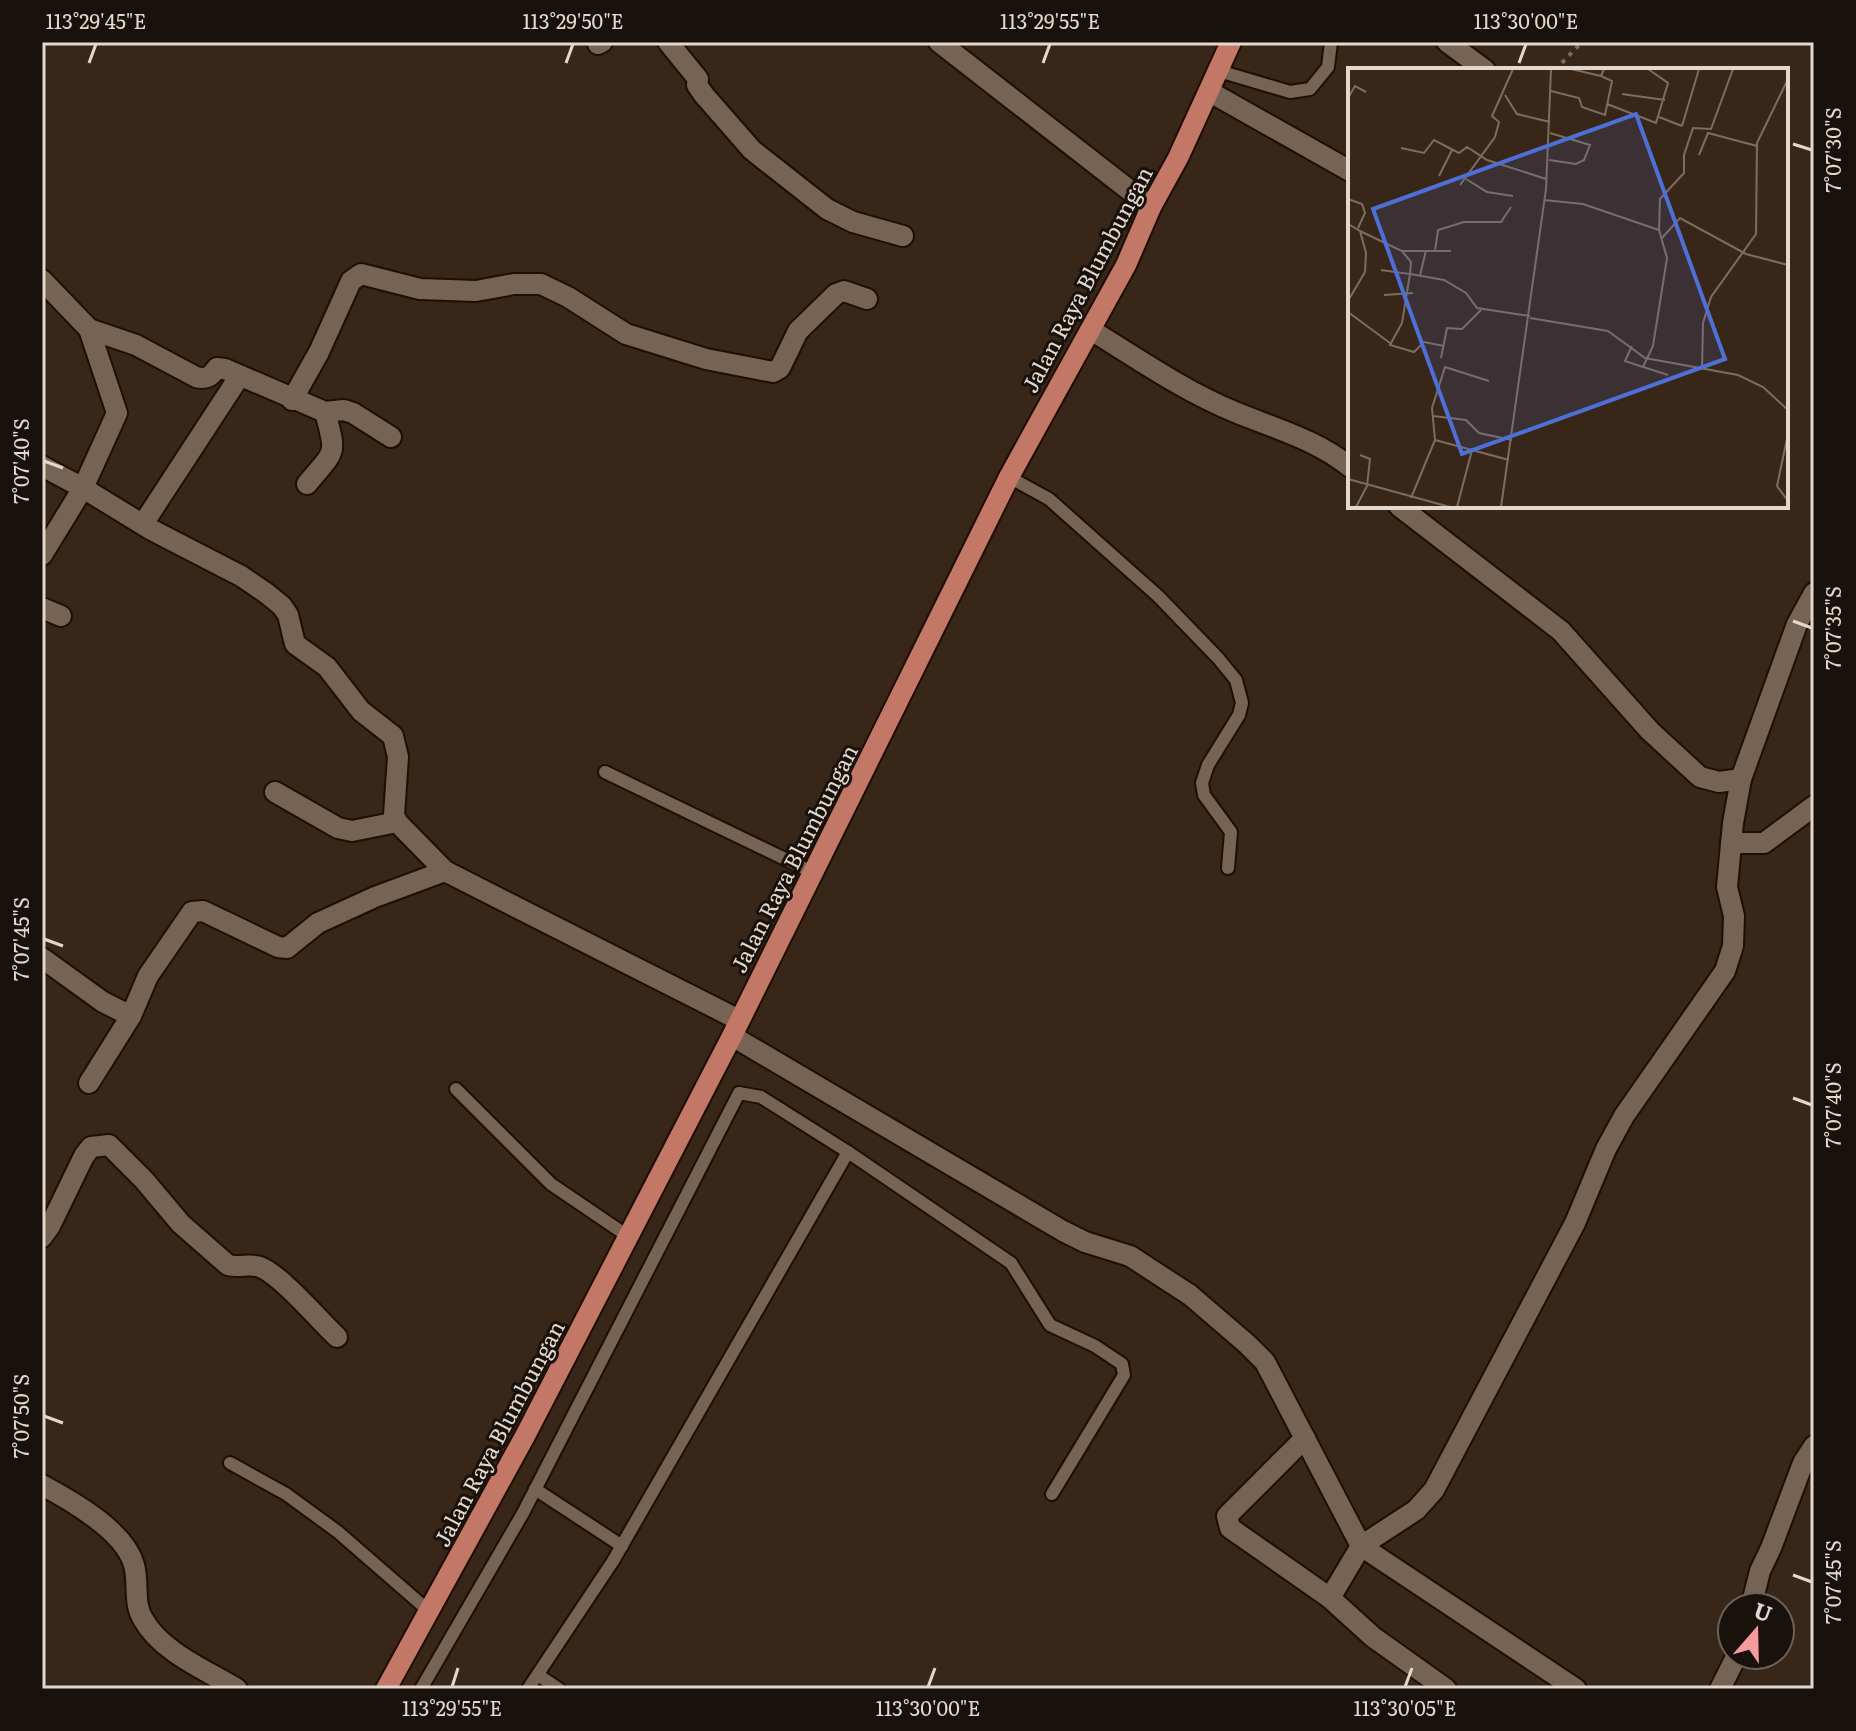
<svg xmlns="http://www.w3.org/2000/svg" width="1856" height="1731" font-family="Literata,serif">
<style>
.lines{fill:none;stroke-linecap:round;stroke-linejoin:round}
.lane-casing{stroke:#1e0f03;stroke-width:16}
.street-casing{stroke:#1e0f03;stroke-width:24}
.primary-casing{stroke:#1e0f03;stroke-width:24}
.path{stroke:#7b6c60;stroke-width:4;stroke-dasharray:4 6;stroke-linecap:butt}
.lane{stroke:#776353;stroke-width:12}
.street{stroke:#776353;stroke-width:20}
.primary{stroke:#c27767;stroke-width:20}
.ticks{fill:none;stroke:#e3d8cf;stroke-width:3}
.labels{text-anchor:middle;dominant-baseline:central;stroke-width:6;stroke-linejoin:round;paint-order:stroke}
.street-label{font-size:22px;fill:#e3d8cf;stroke:#19110b}
.inset-road{fill:none;stroke:#7c6d61;stroke-width:2}
.view{fill:#4e70d6;fill-opacity:0.15;stroke:#4e70d6;stroke-width:4}
.inset-edge{fill:none;stroke:#e3d8cf;stroke-width:4}
.neatline{fill:none;stroke:#e3d8cf;stroke-width:3}
.ticks-label{font-size:20px;text-anchor:middle;fill:#e3d8cf}
</style>
<rect width="100%" height="100%" fill="#382618"/>
<g class="lines">
<defs>
<g id="lane">
<polyline points="1219,71 1290,92 1310,89 1328,67 1331,42"/>
<polyline points="1009,477 1049,499 1158,596 1218,658 1236,680 1242,703 1239,715 1208,765 1202,783 1204,795 1231,832 1228,868"/>
<polyline points="605,772 812,872"/>
<polyline points="456,1089 551,1184 629,1237"/>
<polyline points="230,1463 286,1494 338,1532 430,1612"/>
<polyline points="535,1489 622,1546"/>
<polyline points="538,1675 559,1689"/>
<polyline points="421,1689 523,1513 739,1093 761,1097 848,1152 1011,1263 1050,1325 1095,1346 1122,1364 1124,1375 1052,1494"/>
<polyline points="528,1689 613,1561 848,1152"/>
</g>
<g id="street">
<polyline points="668,42 698,79 697,85 704,95 752,150 827,209 853,222 903,236"/>
<polyline points="939,42 1151,207"/>
<polyline points="1447,42 1485,70"/>
<polyline points="598,44 602,42"/>
<polyline points="1210,92 1350,171"/>
<polyline points="42,280 89,329 117,413 83,488 150,529 241,576 266,593 282,606 288,615 295,644 327,667 361,711 393,736 398,757 394,815 397,822 445,871 739,1020"/>
<path d="M89 329 136 345 196 377C207 380 211 376 217 368L225 369 325 412 344 410 353 413 391 437"/>
<path d="M1091 330C1138 359 1184 391 1235 412 1276 429 1315 439 1350 467"/>
<polyline points="292,400 319,352 351,281 361,274 420,289 476,291 514,284 541,284 568,297 626,334 706,359 773,372 780,368 798,331 836,294 844,291 867,299"/>
<polyline points="42,466 83,488 42,555"/>
<path d="M307 484C336 449 337 456 325 412"/>
<polyline points="1399,506 1561,631 1650,731 1700,777 1719,782 1741,779"/>
<polyline points="143,524 239,377"/>
<polyline points="42,608 61,616"/>
<polyline points="275,792 338,828 352,831 397,822"/>
<polyline points="1731,843 1764,843 1814,806"/>
<polyline points="42,958 103,1002 131,1016"/>
<polyline points="732,1036 1063,1231 1085,1242 1130,1256 1190,1295 1247,1344 1265,1362 1361,1546 1576,1689"/>
<polyline points="89,1083 131,1016 148,976 192,912 203,911 278,947 287,948 318,923 375,897 445,871"/>
<path d="M42 1237 50 1226 84 1156 91 1147 109 1145 144 1180 181 1224 228 1265C239 1268 250 1263 260 1267 281 1275 319 1320 337 1337"/>
<polyline points="1305,1438 1227,1516 1230,1528 1330,1598"/>
<path d="M42 1485C72 1501 125 1531 134 1565 139 1582 133 1603 143 1619 161 1652 206 1670 237 1689"/>
<polyline points="1751,1607 1760,1571 1771,1548 1803,1463 1814,1446"/>
<polyline points="1446,1689 1373,1637 1330,1598 1361,1546 1416,1510 1434,1490 1575,1223 1606,1149 1624,1116 1725,971 1733,946 1734,916 1727,887 1733,823 1741,779 1797,624 1814,593"/>
<polyline points="1720,1689 1737,1655"/>
</g>
<polyline id="primary" points="386,1689 525,1436 732,1036 1009,477 1126,265 1151,207 1178,158 1231,42"/>
</defs>
<use href="#lane" class="lane-casing"/>
<use href="#street" class="street-casing"/>
<use href="#primary" class="primary-casing"/>
<polyline class="path" points="1555,70 1582,42"/>
<use href="#lane" class="lane"/>
<use href="#street" class="street"/>
<use href="#primary" class="primary"/>
</g>
<path class="ticks" d="M89 63 96 44M566 63 573 44M1043 63 1050 44M1519 63 1526 44M1793 144 1812 150M44 461 63 468M1793 621 1812 628M44 939 63 946M1793 1098 1812 1105M44 1416 63 1423M1793 1575 1812 1582M452 1687 458 1668M928 1687 935 1668M1405 1687 1412 1668"/>
<g class="labels">
<g class="street-label">
<text transform="translate(1086 279) rotate(-62)">Jalan Raya Blumbungan</text>
<text transform="translate(793 858) rotate(-63)">Jalan Raya Blumbungan</text>
<text transform="translate(498 1433) rotate(-62)">Jalan Raya Blumbungan</text>
</g>
</g>
<g transform="translate(1348 68)">
<rect width="440" height="440" fill="#382618"/>
<path class="inset-road" d="M223 1 253 8 256 1M203 23 231 30 234 39 257 47 264 13 253 8M274 26 317 32M157 27 169 46 202 54M0 30 7 18 18 24M259 36 308 55 320 15 300 1M311 49 334 58M334 58 351 1M53 80 76 85 86 72 111 85 119 79 139 92 198 111M351 87 360 65 409 78M201 92 228 96 236 92 242 77 202 65M91 108 104 82M118 111 139 124 165 128M112 117 147 69 151 54 144 48 165 1M0 131 14 136 17 145 10 160M196 132 235 136 311 162M0 156 12 163 18 185 17 204 0 233M12 163 54 183 63 194 62 206 96 212 118 225 129 240 182 248M313 171 332 150 398 186 440 197M54 183H103M87 183 90 162 116 154H153L163 139M33 202 62 206 54 255 42 277 66 284 76 274 96 278M72 208 78 182M36 227 65 225M0 244 42 275M182 250 260 263 297 290 390 307 415 319 440 342M284 278 277 293 295 299M93 290 99 260 114 261 133 242M354 302 355 255 363 229 408 166 409 75 440 11M320 307 295 299 305 278 319 190 311 162 312 131 336 105V87L345 60 363 61 385 1M85 348 118 352 131 365 164 372M440 366 429 418 440 433M87 372 161 392M0 411 102 439M63 430 87 372 84 340 97 299 141 313M8 439 19 418 22 391 12 387M109 439 124 382M153 439 198 121 203 1"/>
<path class="view" d="M288 46 377 291 114 386 25 141Z"/>
<rect width="440" height="440" class="inset-edge"/>
</g>
<rect width="1856" height="1731" fill="none" stroke="#19110b" stroke-width="88"/>
<g transform="translate(1756 1631) rotate(20)"><circle r="38" fill="#19110b" stroke="#6a6159" stroke-width="2"/>
<path d="M0-6L14 30L0 20L-14 30Z" fill="#f59b9d"/>
<text y="-12" font-size="22" font-weight="bold" text-anchor="middle" fill="#e3d8cf">U</text>
</g>
<rect x="44" y="44" width="1768" height="1643" class="neatline"/>
<g class="ticks-label">
<text x="96" y="29">113°29'45"E</text>
<text x="573" y="29">113°29'50"E</text>
<text x="1050" y="29">113°29'55"E</text>
<text x="1526" y="29">113°30'00"E</text>
<text transform="translate(1834 150) rotate(-90)" y="7">7°07'30"S</text>
<text transform="translate(22 461) rotate(-90)" y="7">7°07'40"S</text>
<text transform="translate(1834 628) rotate(-90)" y="7">7°07'35"S</text>
<text transform="translate(22 939) rotate(-90)" y="7">7°07'45"S</text>
<text transform="translate(1834 1105) rotate(-90)" y="7">7°07'40"S</text>
<text transform="translate(22 1416) rotate(-90)" y="7">7°07'50"S</text>
<text transform="translate(1834 1582) rotate(-90)" y="7">7°07'45"S</text>
<text x="452" y="1716">113°29'55"E</text>
<text x="928" y="1716">113°30'00"E</text>
<text x="1405" y="1716">113°30'05"E</text>
</g>
</svg>
